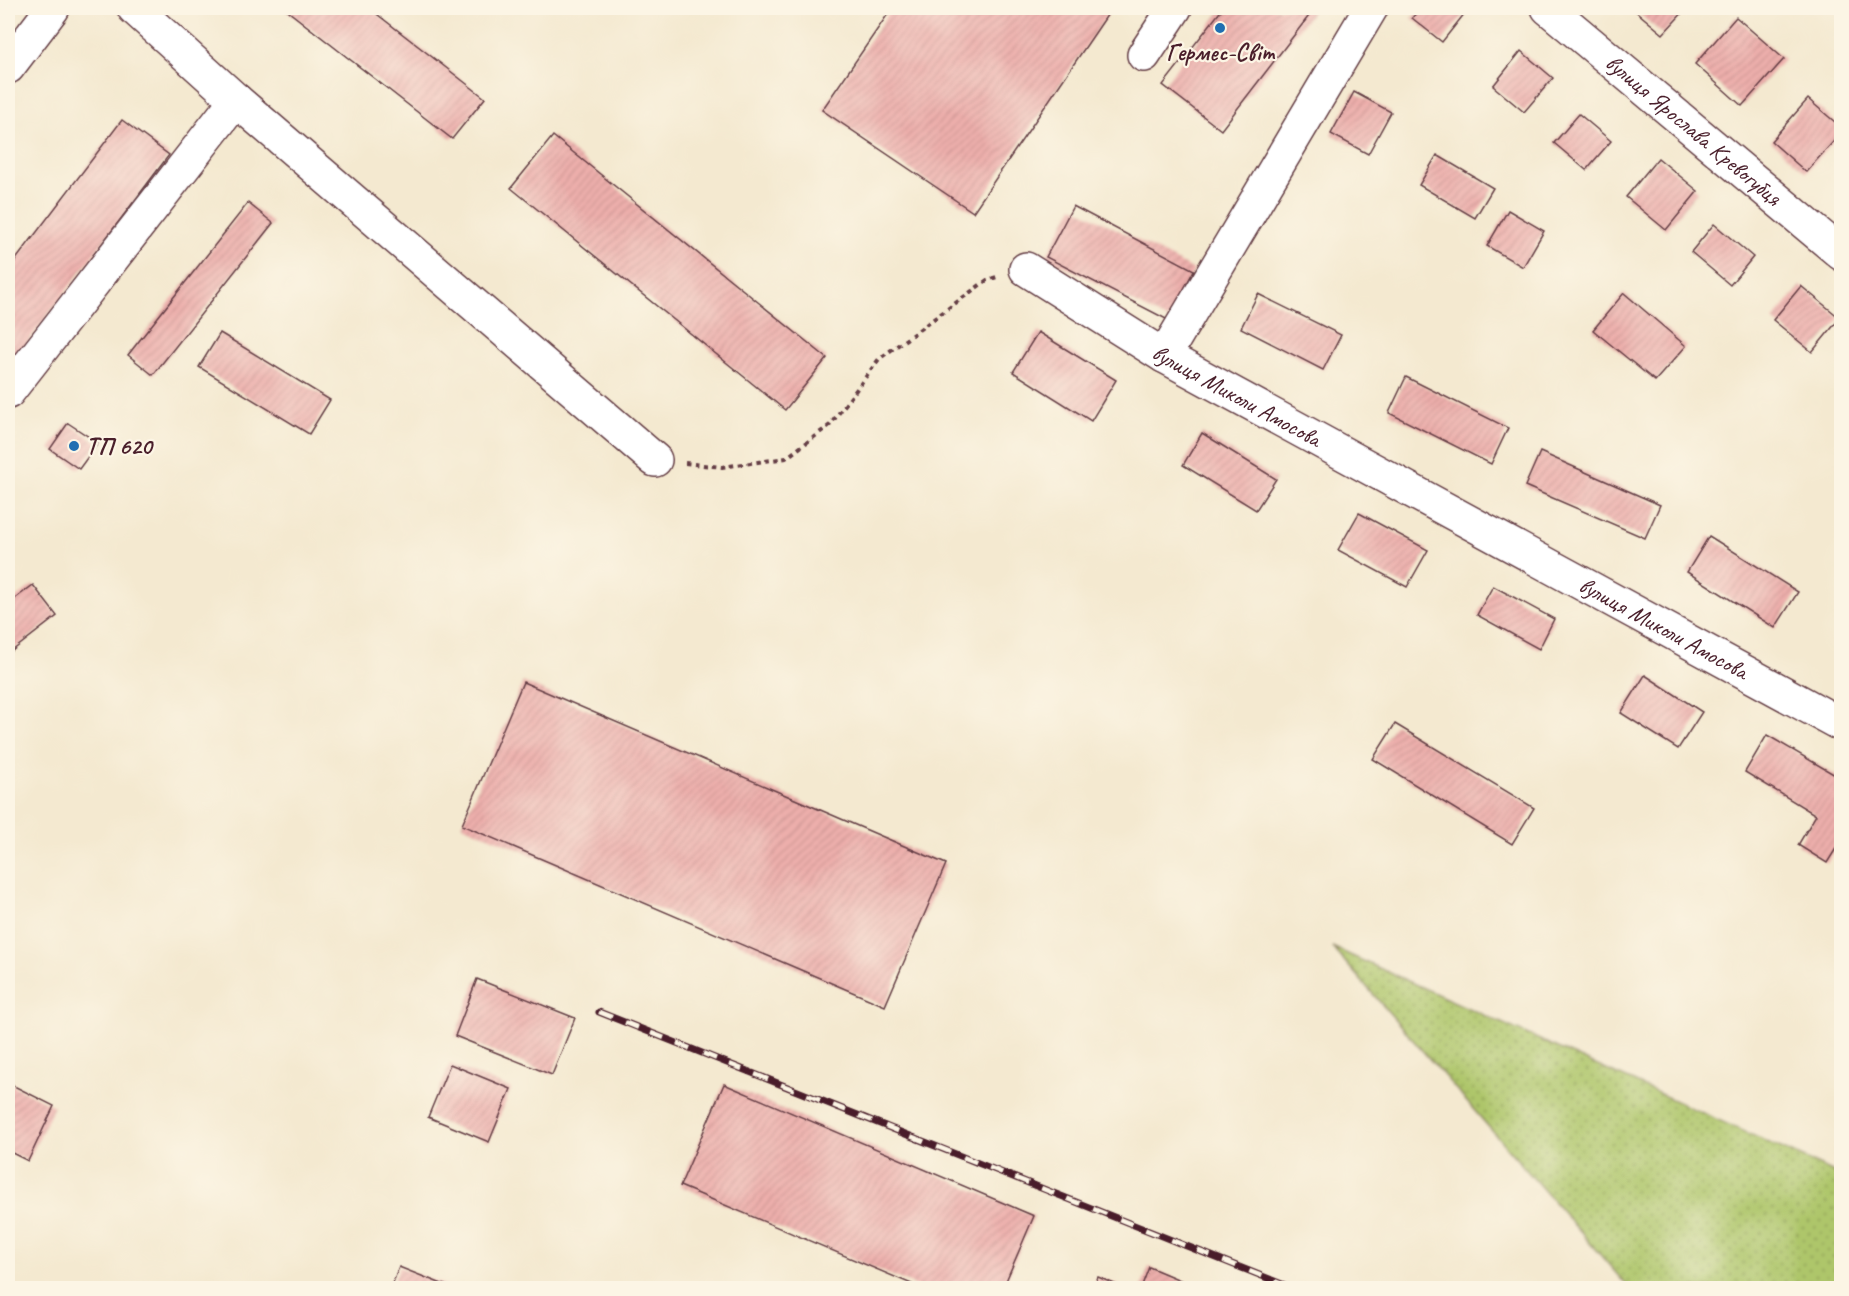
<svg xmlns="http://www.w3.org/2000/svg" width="1849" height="1296" font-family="Caveat,sans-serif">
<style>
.grass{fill:url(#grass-dots);stroke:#7c724b;stroke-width:1.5}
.building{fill:url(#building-hatch)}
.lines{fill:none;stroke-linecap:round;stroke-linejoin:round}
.minor-casing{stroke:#643d44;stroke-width:36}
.path{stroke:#643d44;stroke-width:4;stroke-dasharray:4.5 4.5;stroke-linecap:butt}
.minor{stroke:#fff;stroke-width:33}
.rail-casing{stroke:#4a1f2b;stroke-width:7}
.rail{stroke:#fcf5e5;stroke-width:4.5;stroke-dasharray:14;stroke-linecap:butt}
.poi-dot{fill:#1f6fb2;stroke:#fcf5e5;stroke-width:2}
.labels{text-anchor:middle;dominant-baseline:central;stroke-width:4.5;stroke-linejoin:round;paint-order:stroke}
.poi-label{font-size:24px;font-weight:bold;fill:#4a1f2b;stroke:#fcf5e5}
.street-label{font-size:24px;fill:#4a1f2b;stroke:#fcf5e5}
</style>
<defs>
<pattern id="grass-dots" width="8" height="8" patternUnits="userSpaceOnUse" patternTransform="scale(1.5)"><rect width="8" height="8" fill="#aec66b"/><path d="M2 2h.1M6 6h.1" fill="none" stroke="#90a058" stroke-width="1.8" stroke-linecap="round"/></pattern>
<pattern id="building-hatch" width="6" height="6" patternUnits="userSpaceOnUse" patternTransform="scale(1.5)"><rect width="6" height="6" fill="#edafac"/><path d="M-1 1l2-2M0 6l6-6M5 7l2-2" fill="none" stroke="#cd9694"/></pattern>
</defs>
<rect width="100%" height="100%" fill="#fcf5e5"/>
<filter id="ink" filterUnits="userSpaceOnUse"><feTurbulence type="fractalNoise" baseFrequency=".0167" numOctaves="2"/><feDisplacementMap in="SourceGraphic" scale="12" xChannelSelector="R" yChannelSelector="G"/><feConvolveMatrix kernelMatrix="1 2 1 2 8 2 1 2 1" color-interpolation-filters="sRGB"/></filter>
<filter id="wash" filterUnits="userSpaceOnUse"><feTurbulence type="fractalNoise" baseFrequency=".008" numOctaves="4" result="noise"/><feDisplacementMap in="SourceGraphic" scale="24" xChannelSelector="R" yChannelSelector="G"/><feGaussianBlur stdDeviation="1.35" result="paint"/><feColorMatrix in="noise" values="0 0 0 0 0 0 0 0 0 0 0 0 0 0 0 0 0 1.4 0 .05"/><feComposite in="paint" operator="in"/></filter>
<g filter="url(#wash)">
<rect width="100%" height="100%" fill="#f4e9d0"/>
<polygon class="grass" points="1332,947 1841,1175 1841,1288 1629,1288"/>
<g id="blocks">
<g class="building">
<polygon points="284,8 369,8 485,98 452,139"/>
<polygon points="892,8 1112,8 973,212 822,110"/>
<polygon points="1223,8 1315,8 1221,130 1163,85"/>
<polygon points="1421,8 1469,8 1442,42 1412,18"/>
<polygon points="1632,8 1687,8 1663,34"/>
<polygon points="1736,17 1784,59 1742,106 1695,64"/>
<polygon points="1521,51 1553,78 1524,112 1493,86"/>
<polygon points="1354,92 1391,112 1368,154 1331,134"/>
<polygon points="1808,99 1842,128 1842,132 1806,172 1771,141"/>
<polygon points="1579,114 1611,141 1586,170 1554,143"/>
<polygon points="122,120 169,155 8,368 8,270"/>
<polygon points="553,136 827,358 785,410 511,188"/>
<polygon points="1437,155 1493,188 1475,218 1419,185"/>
<polygon points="1658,158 1698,191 1666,230 1626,197"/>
<polygon points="248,203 273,223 153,375 128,355"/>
<polygon points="1073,206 1194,270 1168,320 1046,257"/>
<polygon points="1508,210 1544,231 1523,267 1487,246"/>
<polygon points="1714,224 1753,257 1730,285 1691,252"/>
<polygon points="1801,286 1840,318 1812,352 1773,320"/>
<polygon points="1624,293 1686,346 1655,381 1593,330"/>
<polygon points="1258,294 1341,335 1323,370 1241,328"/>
<polygon points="1038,332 1116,380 1091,421 1013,372"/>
<polygon points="220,333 330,400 309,434 199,367"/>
<polygon points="1406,377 1508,428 1491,464 1389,413"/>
<polygon points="68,423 98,443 79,469 50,449"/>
<polygon points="1202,433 1276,479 1256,510 1183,465"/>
<polygon points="1540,452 1660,505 1645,538 1525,486"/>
<polygon points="1359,513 1428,550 1407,587 1338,550"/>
<polygon points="1709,536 1798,592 1775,628 1687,572"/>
<polygon points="33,585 57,616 8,654 8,604"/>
<polygon points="1493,586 1554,619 1539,649 1477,615"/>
<polygon points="1645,675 1702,712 1678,749 1621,713"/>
<polygon points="523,682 946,864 885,1006 462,825"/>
<polygon points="1395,724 1534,808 1512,844 1373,759"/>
<polygon points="1767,735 1842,779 1842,839 1827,863 1798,845 1816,815 1745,772"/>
<polygon points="477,979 575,1018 552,1075 455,1036"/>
<polygon points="450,1064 511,1089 489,1142 428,1117"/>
<polygon points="8,1083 54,1106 28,1161 8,1151"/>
<polygon points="724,1084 1034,1216 1003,1288 921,1288 680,1186"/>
<polygon points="399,1267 452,1288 391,1288"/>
<polygon points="1149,1267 1199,1288 1141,1288"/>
<polygon points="1098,1277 1124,1288 1093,1288"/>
</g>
</g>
</g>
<g filter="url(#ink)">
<use href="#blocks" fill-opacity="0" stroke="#643d44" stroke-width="1.5"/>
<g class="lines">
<defs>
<g id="minor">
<polyline points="134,8 236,100 655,460"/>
<path id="s1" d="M1548 8 1842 254"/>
<polyline points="1144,55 1175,8"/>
<polyline points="8,67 53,8"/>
<path id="s2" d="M1026 269 1164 356 1842 725"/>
<polyline points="1164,356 1371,8"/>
<polyline points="8,392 236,100"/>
</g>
</defs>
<use href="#minor" class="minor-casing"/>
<polyline class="path" points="685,463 722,467 786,458 830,425 879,359 987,280 997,277"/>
<use href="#minor" class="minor"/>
<defs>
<polyline id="rail" points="599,1012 1292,1288"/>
</defs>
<use href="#rail" class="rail-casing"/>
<use href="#rail" class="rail"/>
</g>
</g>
<g class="poi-dot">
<circle cx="1220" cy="28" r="6"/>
<circle cx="74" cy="446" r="6"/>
</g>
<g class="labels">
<g class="poi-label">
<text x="1220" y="52">Гермес-Світ</text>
<text x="86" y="446" text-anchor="start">ТП 620</text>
</g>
<g class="street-label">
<text stroke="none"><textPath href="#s1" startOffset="190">вулиця Ярослава Кревогубця</textPath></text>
<text stroke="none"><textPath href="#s2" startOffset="246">вулиця Миколи Амосова</textPath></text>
<text stroke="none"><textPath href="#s2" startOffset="732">вулиця Миколи Амосова</textPath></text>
</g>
</g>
<rect width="1849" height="1296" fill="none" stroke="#fcf5e5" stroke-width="30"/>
</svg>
